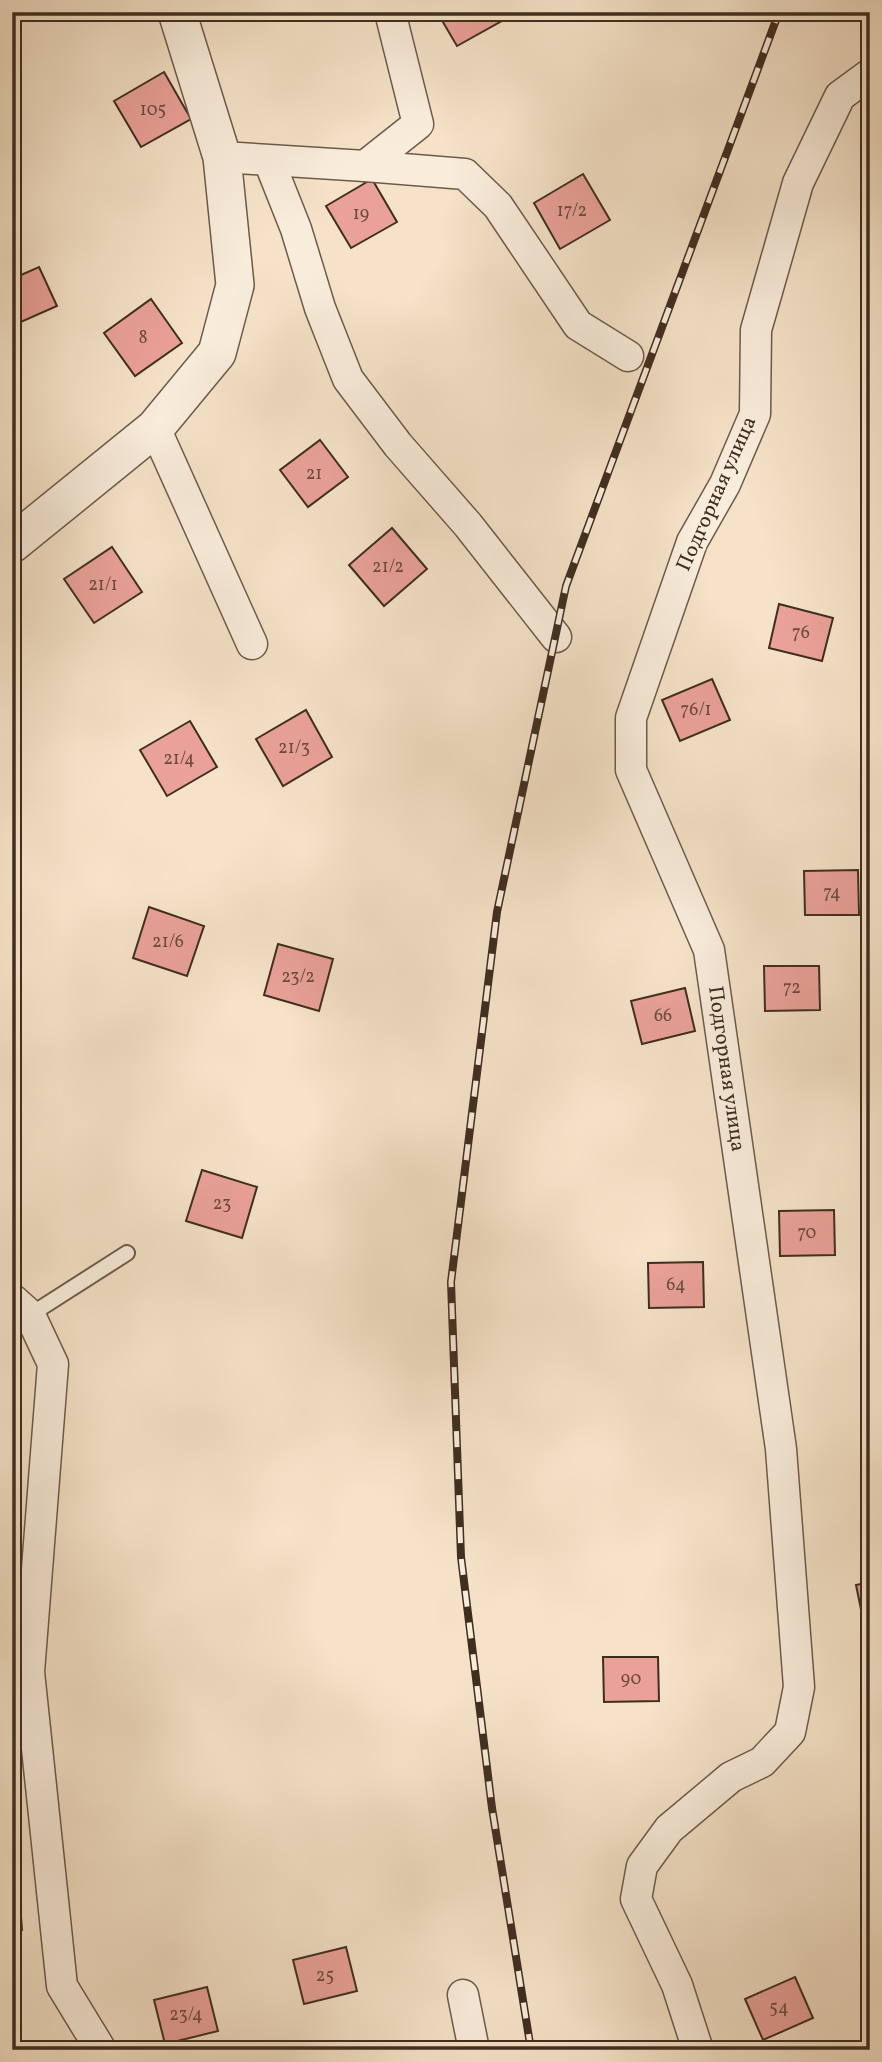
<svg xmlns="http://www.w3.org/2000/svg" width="882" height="2062" font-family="Vollkorn,serif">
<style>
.building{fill:#eaa199;stroke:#3f2e20;stroke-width:2}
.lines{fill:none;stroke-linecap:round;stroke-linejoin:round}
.service-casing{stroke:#6c5b4a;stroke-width:18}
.minor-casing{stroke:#6c5b4a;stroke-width:33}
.tertiary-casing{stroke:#6c5b4a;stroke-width:40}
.service{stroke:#f8ecdb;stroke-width:14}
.minor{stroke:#f8ecdb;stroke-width:30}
.tertiary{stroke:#f8ecdb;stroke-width:37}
.rail-casing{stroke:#3f2e20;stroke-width:8}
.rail{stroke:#f8ecdb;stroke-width:5;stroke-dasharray:16;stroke-linecap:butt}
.labels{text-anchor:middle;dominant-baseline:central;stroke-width:6;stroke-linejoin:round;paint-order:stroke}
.number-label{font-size:18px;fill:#6a4b3e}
.street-label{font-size:21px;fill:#3f2e20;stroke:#f8ecdb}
</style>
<rect width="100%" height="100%" fill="#f5e2c8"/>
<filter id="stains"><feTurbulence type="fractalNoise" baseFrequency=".00286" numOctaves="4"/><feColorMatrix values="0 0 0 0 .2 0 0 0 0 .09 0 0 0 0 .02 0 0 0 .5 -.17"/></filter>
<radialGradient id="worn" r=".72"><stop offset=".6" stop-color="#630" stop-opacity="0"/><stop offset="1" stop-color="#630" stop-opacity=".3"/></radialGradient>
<g class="building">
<polygon points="437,12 504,12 507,18 457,46"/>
<polygon points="164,72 191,119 141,147 114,101"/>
<polygon points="583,174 610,220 560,249 534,203"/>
<polygon points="372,179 397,222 351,248 326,206"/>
<polygon points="39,267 57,306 14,325 12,279"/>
<polygon points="151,299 182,343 135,376 104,333"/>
<polygon points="320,440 348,477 308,507 280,470"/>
<polygon points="392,528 427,569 384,606 349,565"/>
<polygon points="112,547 142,592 94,623 64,579"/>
<polygon points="779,604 833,618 822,661 769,648"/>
<polygon points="712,679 730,720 680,741 662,700"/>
<polygon points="306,710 332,757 283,786 256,739"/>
<polygon points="190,721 217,767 167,796 140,750"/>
<polygon points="858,870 859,915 805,915 804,871"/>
<polygon points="149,907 204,926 187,976 133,958"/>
<polygon points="278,944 333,959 319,1011 264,995"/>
<polygon points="764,966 819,966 820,1010 765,1011"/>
<polygon points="685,988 695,1031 642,1044 631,1001"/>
<polygon points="202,1170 257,1187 242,1238 186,1221"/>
<polygon points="834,1210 835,1255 780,1256 779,1211"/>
<polygon points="703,1262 704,1307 649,1308 648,1263"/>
<polygon points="870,1582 870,1628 865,1629 856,1585"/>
<polygon points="603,1657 658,1657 659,1701 604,1702"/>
<polygon points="12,1877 18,1877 22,1930 12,1931"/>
<polygon points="346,1947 357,1991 304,2004 293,1960"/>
<polygon points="795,1977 813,2018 763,2040 745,1999"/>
<polygon points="207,1987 218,2031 165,2044 154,2000"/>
</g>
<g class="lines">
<defs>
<polyline id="service" points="30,1315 127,1253"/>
<g id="minor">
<polyline points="222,157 365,166 418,124 390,12"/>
<polyline points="269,161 296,229 320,308 348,379 398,445 468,525 556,637"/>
<polyline points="365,166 465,174 498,206 578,325 628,356"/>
<polyline points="155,428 252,644"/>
<polyline points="12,1299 30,1315 53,1364 29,1672 62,1986 101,2050"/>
<polyline points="463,1995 474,2050"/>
<polyline points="698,2050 677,1985 636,1899 642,1866 669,1829 731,1777 762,1762 790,1732 799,1687 781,1449 709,950 631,770 631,718 692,542 725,484 755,414 756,330 798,183 840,96 870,74"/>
</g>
<polyline id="tertiary" points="12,544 155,428 217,353 235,285 222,157 177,12"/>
</defs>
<use href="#service" class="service-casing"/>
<use href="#minor" class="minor-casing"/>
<use href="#tertiary" class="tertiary-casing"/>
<use href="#service" class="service"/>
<use href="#minor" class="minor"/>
<use href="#tertiary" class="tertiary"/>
<defs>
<polyline id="rail" points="531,2050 492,1808 461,1557 451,1282 497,912 566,586 779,12"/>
</defs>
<use href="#rail" class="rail-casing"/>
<use href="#rail" class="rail"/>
</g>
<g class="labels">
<g class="number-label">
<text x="153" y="110">105</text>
<text x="572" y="211">17/2</text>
<text x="361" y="214">19</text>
<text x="143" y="338">8</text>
<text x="314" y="474">21</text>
<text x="388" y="567">21/2</text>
<text x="103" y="585">21/1</text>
<text x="801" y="633">76</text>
<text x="696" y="710">76/1</text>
<text x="294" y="748">21/3</text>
<text x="179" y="759">21/4</text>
<text x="832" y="893">74</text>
<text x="168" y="942">21/6</text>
<text x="298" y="977">23/2</text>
<text x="792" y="988">72</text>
<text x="663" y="1016">66</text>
<text x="222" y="1204">23</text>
<text x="807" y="1233">70</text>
<text x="676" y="1285">64</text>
<text x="631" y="1679">90</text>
<text x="325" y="1976">25</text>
<text x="779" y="2008">54</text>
<text x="186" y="2015">23/4</text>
</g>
<g class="street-label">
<text transform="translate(717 494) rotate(-66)">Подгорная улица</text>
<text transform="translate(726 1069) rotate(82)">Подгорная улица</text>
</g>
</g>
<rect width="882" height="2062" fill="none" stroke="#f5e2c8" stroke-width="42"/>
<rect x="14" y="14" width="854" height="2034" fill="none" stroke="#3f2e20" stroke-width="3.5"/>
<rect x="21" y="21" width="840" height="2020" fill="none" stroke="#3f2e20" stroke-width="2"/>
<rect width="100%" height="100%" filter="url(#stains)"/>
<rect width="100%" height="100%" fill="url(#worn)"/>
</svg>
